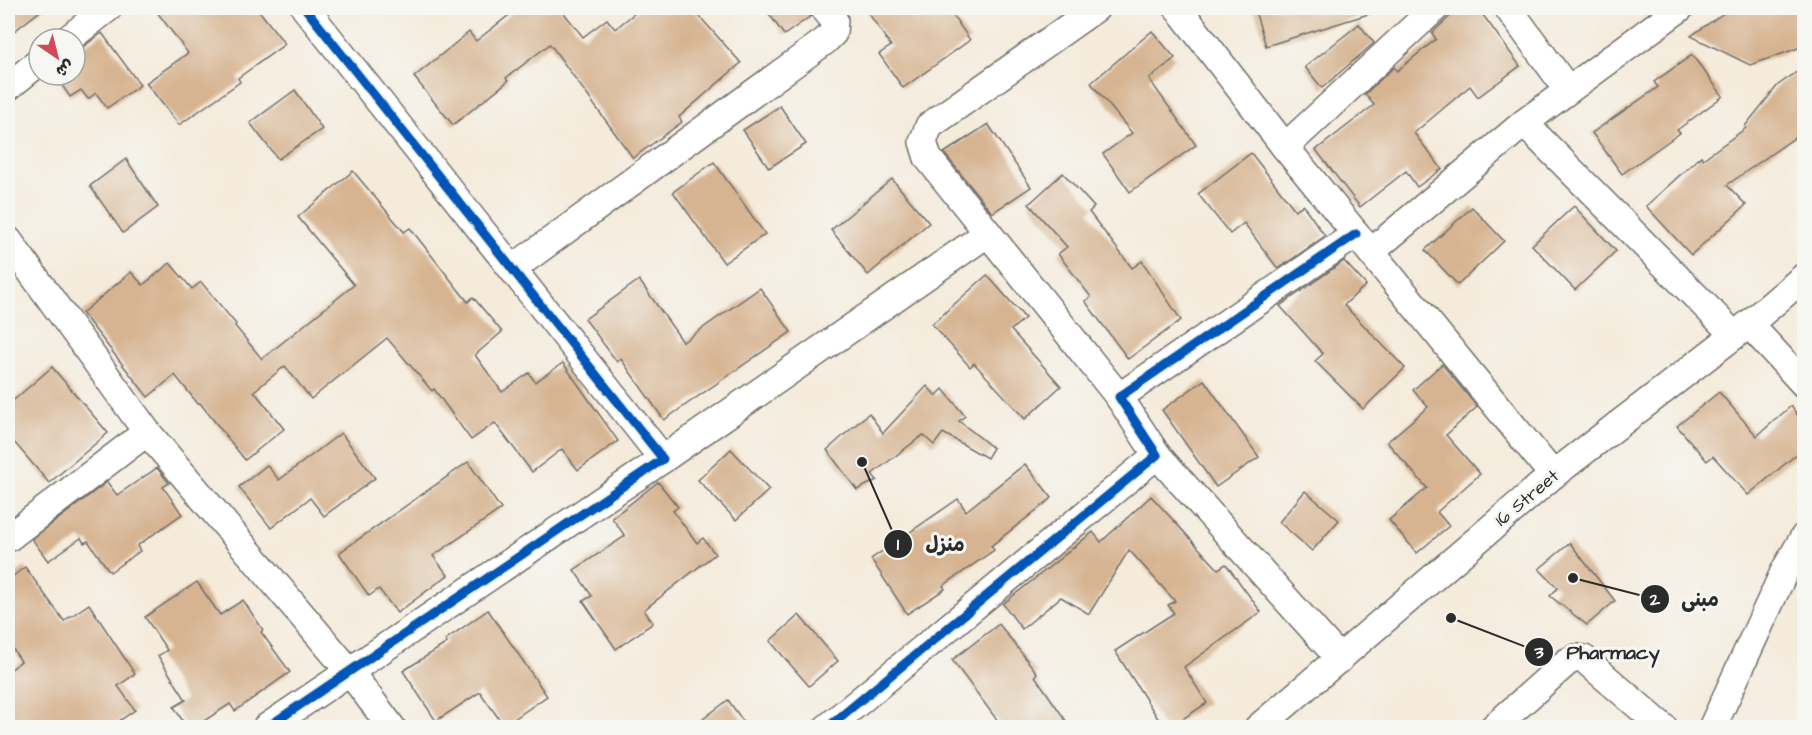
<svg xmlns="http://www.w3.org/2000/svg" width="1812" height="735" font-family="'Architects Daughter','Playpen Sans Arabic',sans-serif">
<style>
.building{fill:#d6b491}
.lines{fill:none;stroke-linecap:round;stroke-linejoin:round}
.minor-casing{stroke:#716e69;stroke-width:30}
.minor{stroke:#fff;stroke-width:27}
.cycleway-casing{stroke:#f6f6f2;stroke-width:13}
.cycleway{stroke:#0057b8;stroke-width:9}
.labels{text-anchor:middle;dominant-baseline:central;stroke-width:6;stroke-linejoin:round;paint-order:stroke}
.street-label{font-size:18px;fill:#2b2b2b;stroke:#f6f6f2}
.leader{fill:none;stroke:#2b2b2b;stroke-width:2}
.callout-dot{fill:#2b2b2b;stroke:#f6f6f2;stroke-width:2}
.mark-label{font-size:18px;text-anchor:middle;font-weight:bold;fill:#fff}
.callout-label{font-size:20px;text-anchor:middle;font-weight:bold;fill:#2b2b2b;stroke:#f6f6f2;stroke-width:6;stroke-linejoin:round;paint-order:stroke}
</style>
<rect width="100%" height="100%" fill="#f6f6f2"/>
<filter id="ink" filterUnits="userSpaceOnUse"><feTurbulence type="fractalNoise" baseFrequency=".0167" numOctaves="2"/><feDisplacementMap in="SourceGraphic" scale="12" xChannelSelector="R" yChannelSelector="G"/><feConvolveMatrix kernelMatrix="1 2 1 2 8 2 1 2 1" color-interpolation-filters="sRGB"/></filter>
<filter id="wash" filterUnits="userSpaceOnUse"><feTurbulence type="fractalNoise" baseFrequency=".008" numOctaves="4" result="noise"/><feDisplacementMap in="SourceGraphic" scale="24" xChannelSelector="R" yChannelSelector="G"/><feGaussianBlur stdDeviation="1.35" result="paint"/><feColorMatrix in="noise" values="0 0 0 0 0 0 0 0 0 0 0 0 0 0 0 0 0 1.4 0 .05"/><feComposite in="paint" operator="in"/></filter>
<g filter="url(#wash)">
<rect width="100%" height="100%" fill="#f4ebdb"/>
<g id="blocks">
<g class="building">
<polygon points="8,8 44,8 8,36"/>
<polygon points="154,8 257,8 285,44 238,78 240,82 179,125 146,83 188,53"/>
<polygon points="518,8 560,8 583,37 607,19 615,29 641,8 692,8 741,63 679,117 682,122 633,158 550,44 506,78 508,81 453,125 414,77 469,32 476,41"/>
<polygon points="765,8 809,8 811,16 784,35"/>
<polygon points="865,8 948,8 970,40 903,88 879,54 891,46"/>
<polygon points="1254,8 1374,8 1375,12 1266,46"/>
<polygon points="1459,8 1478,8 1520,66 1478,97 1470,86 1414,133 1442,169 1417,187 1406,171 1360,207 1316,150 1374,105 1365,94 1394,67 1397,71 1436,39 1432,33"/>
<polygon points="1731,8 1804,8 1804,46 1750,65 1691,36"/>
<polygon points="1359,24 1374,43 1322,88 1305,67"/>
<polygon points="1152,31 1175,58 1149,79 1196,145 1130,192 1103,154 1132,133 1091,83"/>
<polygon points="102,33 140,85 107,108 96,93 88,99 81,90 70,97 55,75 75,75 75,53"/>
<polygon points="1692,55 1723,96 1677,130 1680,133 1622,174 1592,133 1658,87 1654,82"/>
<polygon points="1804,67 1804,131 1727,185 1746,205 1691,255 1646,206 1701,156 1703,159 1746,128 1745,126 1778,85"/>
<polygon points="295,90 322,129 278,159 250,123"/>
<polygon points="780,106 806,144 769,168 743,130"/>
<polygon points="988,124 1031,187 992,213 944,153"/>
<polygon points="1251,153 1295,210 1303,205 1325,236 1278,269 1244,223 1230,234 1198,194"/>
<polygon points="126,159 158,207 123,233 90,186"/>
<polygon points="714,162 765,234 724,263 673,192"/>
<polygon points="353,171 404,232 410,228 468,302 473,297 502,332 475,355 502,392 529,373 535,382 563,363 618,441 578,470 562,449 532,472 495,423 471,440 434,389 432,391 387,338 311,399 285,366 254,391 284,429 245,460 200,403 198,404 175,375 148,397 82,313 131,272 143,285 170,263 192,289 201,282 236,324 235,326 262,359 354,285 298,217"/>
<polygon points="1063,173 1094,207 1089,212 1132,268 1142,261 1181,320 1128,359 1085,301 1091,297 1058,254 1067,247 1029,204"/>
<polygon points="892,179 929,223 868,275 831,230"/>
<polygon points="1574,206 1616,251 1575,290 1532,245"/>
<polygon points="1472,207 1504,241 1458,285 1425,250"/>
<polygon points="1344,261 1366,285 1344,305 1405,368 1363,409 1315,361 1323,354 1280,306"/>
<polygon points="987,275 1025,318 1011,330 1061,386 1025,419 974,363 970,367 932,324"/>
<polygon points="639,280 683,342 760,288 791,332 664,420 621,359 617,362 585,319"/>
<polygon points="1442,364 1477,407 1446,435 1480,474 1437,512 1449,526 1417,553 1389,520 1427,488 1387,442 1428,407 1413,390"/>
<polygon points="52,367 108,433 49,483 8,435 8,405"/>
<polygon points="1204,380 1259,457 1216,487 1162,410"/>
<polygon points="927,386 936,396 943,389 965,416 959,421 993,448 987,458 943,433 934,445 923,435 872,474 877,480 857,490 827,450 869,413 883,433"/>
<polygon points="1719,392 1757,436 1791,406 1804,424 1804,448 1748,495 1713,456 1707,461 1677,426"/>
<polygon points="341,433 375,478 324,516 310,498 271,528 239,487 267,465 279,480"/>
<polygon points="731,449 769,490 736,520 698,480"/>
<polygon points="468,462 501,509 433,556 448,575 397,613 379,589 369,596 339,553"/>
<polygon points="1025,464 1052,498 991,546 994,550 943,586 945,589 907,614 871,559 958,499 966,511"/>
<polygon points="157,468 169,483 163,487 182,514 137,546 140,551 110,572 88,541 84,543 81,538 48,561 32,539 107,482 117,495"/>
<polygon points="658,482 678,507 673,511 697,543 703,538 715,554 644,610 653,623 616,649 583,601 592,596 574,570 625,536 612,518"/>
<polygon points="1305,491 1339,520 1312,551 1279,522"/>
<polygon points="1151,496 1218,569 1226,564 1261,612 1184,667 1207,703 1169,728 1164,728 1115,651 1174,613 1168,605 1175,601 1129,550 1089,614 1061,597 1022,629 1003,604 1093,532 1101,542"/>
<polygon points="1570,543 1615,601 1587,625 1550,596 1558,588 1539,569"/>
<polygon points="25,567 64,621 89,604 135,674 118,686 135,710 109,728 8,728 8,672 21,661 8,642 8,580"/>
<polygon points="197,582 220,615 243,600 263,630 261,632 290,672 235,711 230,704 193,728 187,728 174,707 186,700 158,656 167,650 145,617"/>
<polygon points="488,610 547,696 504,726 480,692 436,721 403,671 447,643 445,640"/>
<polygon points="799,615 838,661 809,686 770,641"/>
<polygon points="999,624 1037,673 1035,676 1071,728 1003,728 952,660"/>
<polygon points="728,700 748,728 691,728"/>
</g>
</g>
</g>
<g filter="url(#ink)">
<use href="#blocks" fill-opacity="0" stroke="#716e69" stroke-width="1.5"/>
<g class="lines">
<defs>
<g id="minor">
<polyline points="1096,8 929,126 923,142 928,158 1119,397"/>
<polyline points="1178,8 1285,147 1553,475"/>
<polyline points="1508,8 1568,90"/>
<polyline points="68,39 108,8"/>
<polyline points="8,87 39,62"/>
<polyline points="1524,123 1734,335"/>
<polyline points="1285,147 1435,8"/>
<polyline points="8,240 147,432 350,672 392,728"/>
<polyline points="1372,251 1524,123 1680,8"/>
<polyline points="512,269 825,41 833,33 834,20 824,8"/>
<polyline points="1749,324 1804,384"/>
<polyline points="1157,455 1340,659"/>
<polyline points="663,459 988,233"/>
<polyline points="8,538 147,432"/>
<polyline points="266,728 663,459 305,8"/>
<polyline points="827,728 1157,455 1119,397 1356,234"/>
<polyline points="1258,728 1553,475 1749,324 1804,277"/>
<polyline points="1493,728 1567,662 1576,658 1584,659 1664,728"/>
<polyline points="1712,728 1785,570 1804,537"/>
</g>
</defs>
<use href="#minor" class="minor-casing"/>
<use href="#minor" class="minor"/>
<defs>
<g id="cycleway">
<polyline points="266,728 663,459 305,8"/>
<polyline points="827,728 1157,455 1119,397 1356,234"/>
</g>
</defs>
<use href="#cycleway" class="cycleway-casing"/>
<use href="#cycleway" class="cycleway"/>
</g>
</g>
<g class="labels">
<g class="street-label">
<text transform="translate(1527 498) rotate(-40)">16 Street</text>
</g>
</g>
<path class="leader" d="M862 462L898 544M1573 578L1655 599M1451 618L1539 652"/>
<g class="callout-dot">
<circle cx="862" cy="462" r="6"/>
<circle cx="1573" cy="578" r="6"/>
<circle cx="1451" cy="618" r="6"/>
<circle cx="898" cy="544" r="15"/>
<circle cx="1655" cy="599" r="15"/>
<circle cx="1539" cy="652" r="15"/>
</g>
<g class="mark-label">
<text x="898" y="550">1</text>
<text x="1655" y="605">2</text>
<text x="1539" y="658">3</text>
</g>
<g class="callout-label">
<text x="945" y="551">منزل</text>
<text x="1700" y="606">مبنى</text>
<text x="1613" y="659">Pharmacy</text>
</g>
<rect width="1812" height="735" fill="none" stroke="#f6f6f2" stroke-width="30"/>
<g transform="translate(57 57) rotate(145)"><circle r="28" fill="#f6f6f2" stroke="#a5a5a2" stroke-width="1.5"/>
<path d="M0-4.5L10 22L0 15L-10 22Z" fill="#d1495b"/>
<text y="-9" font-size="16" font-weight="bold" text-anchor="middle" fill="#2b2b2b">ش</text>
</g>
</svg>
